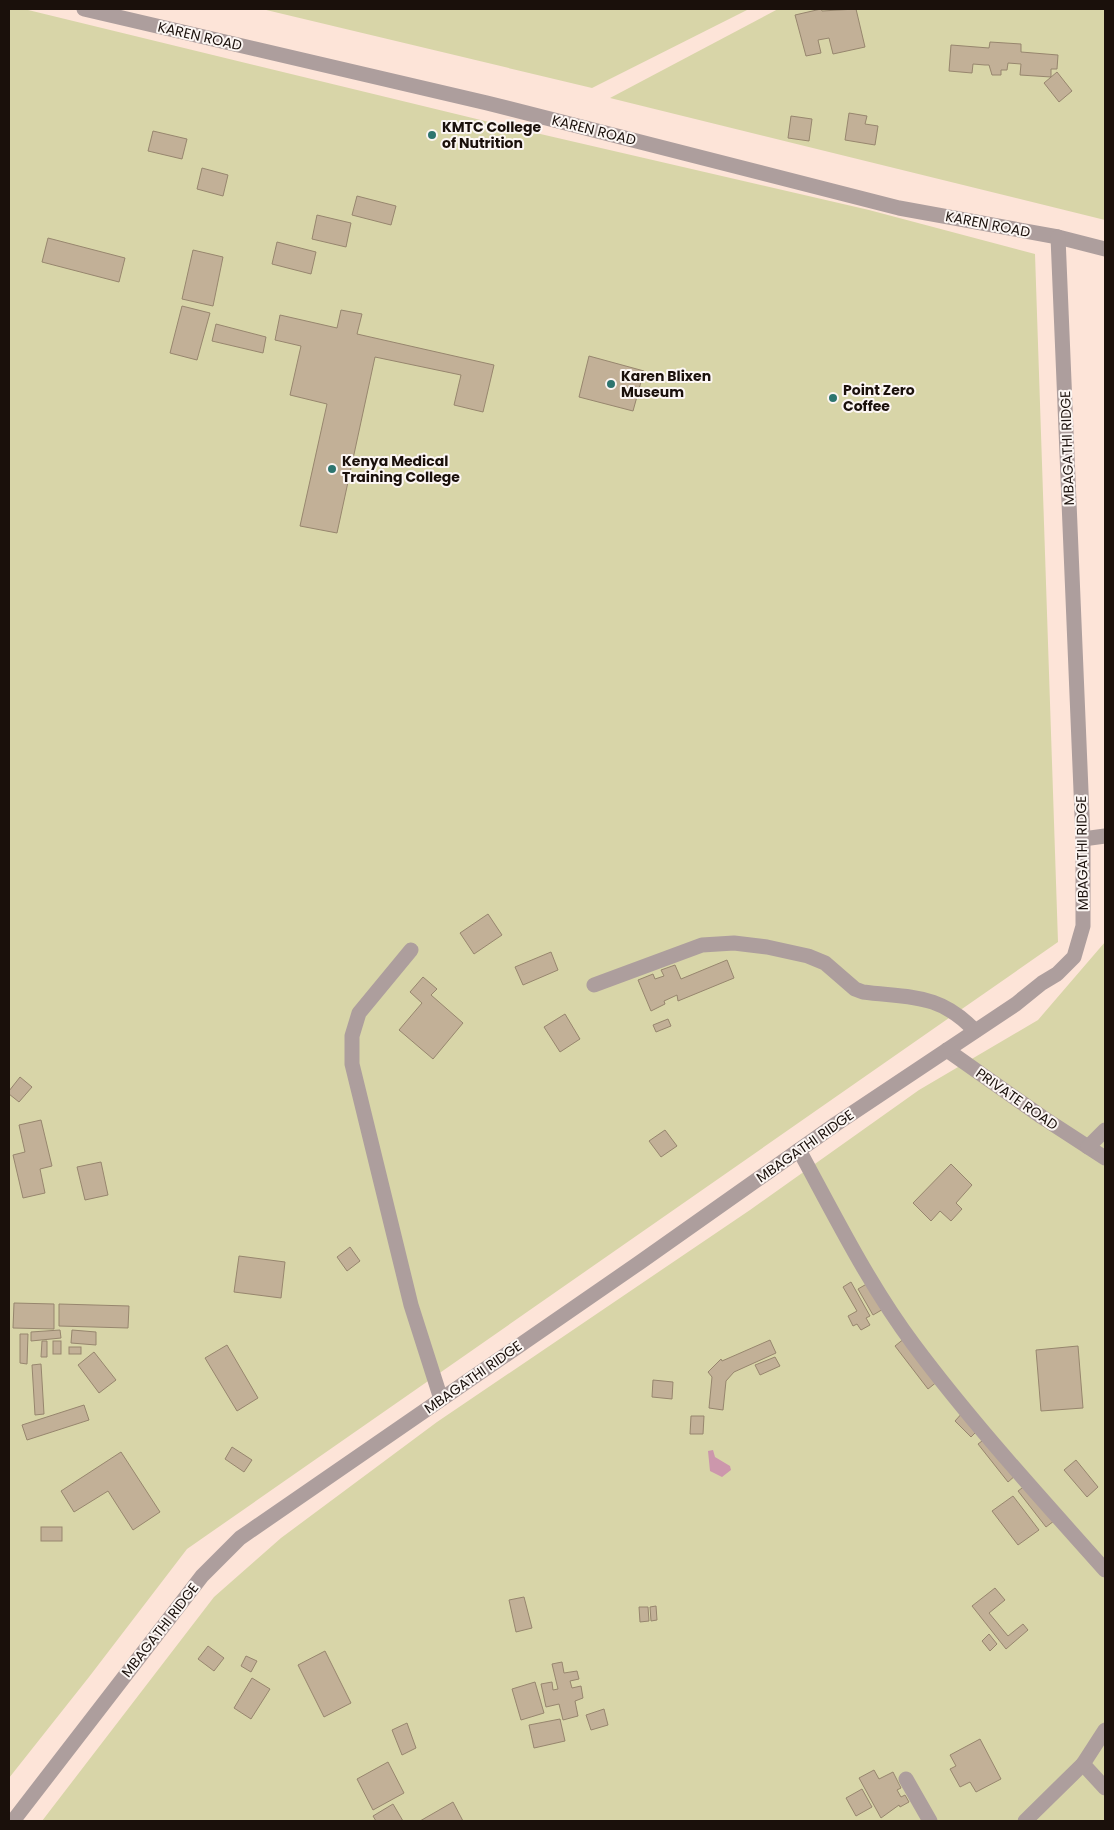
<svg xmlns="http://www.w3.org/2000/svg" width="1114" height="1830" font-family="Poppins,sans-serif">
<style>
.green{fill:#d8d5a8}
.water{fill:#cc97ac}
.building{fill:#c2b097;stroke:#97866e}
.lines{fill:none;stroke-linecap:round;stroke-linejoin:round}
.minor{stroke:#ad9e9d;stroke-width:15}
.poi-dot{fill:#2d756f;stroke:#fcf6f3;stroke-width:2}
.labels{text-anchor:middle;dominant-baseline:central;stroke-width:4;stroke-linejoin:round;paint-order:stroke}
.street-label{font-size:14px;fill:#1a100b;stroke:#fcf6f3}
.poi-label{font-size:14px;font-weight:bold;fill:#1a100b;stroke:#fcf6f3;text-anchor:start}
</style>
<rect width="100%" height="100%" fill="#fde4d8"/>
<g class="green">
<polygon points="9,9 24,9 489,122 869,210 1035,254 1058,942 187,1549 89,1677 9,1778"/>
<polygon points="262,9 749,9 592,88"/>
<polygon points="778,9 1105,9 1105,220 610,98"/>
<polygon points="1105,925 1105,1821 42,1821 214,1597 281,1538 437,1422 750,1210 919,1090 1038,1020 1105,942"/>
</g>
<polygon class="water" points="713,1450 715,1457 730,1466 731,1470 722,1477 710,1471 708,1451"/>
<g class="building">
<polygon points="821,9 822,11 856,9 865,47 833,54 829,38 818,40 821,53 806,56 795,15"/>
<polygon points="990,42 1021,44 1021,52 1058,55 1057,69 1051,69 1051,77 1020,75 1021,64 1008,63 1007,70 1001,70 1001,75 992,75 989,65 985,65 973,64 972,73 949,71 951,45 989,48"/>
<polygon points="1057,72 1072,91 1059,102 1044,83"/>
<polygon points="849,113 867,116 865,124 878,126 875,145 845,140"/>
<polygon points="791,116 812,119 809,141 788,138"/>
<polygon points="153,131 187,139 182,159 148,151"/>
<polygon points="202,168 228,175 223,196 197,189"/>
<polygon points="357,196 396,206 391,225 352,215"/>
<polygon points="317,215 351,223 346,247 312,239"/>
<polygon points="48,238 125,258 119,282 42,262"/>
<polygon points="277,242 316,252 311,274 272,264"/>
<polygon points="193,250 223,257 213,306 182,299"/>
<polygon points="182,306 210,313 197,360 170,353"/>
<polygon points="341,310 362,314 357,334 494,365 483,412 454,405 461,375 375,357 337,533 300,526 327,404 290,395 301,346 275,340 280,315 337,328"/>
<polygon points="216,324 266,337 263,353 212,341"/>
<polygon points="589,356 644,371 633,411 579,397"/>
<polygon points="488,914 502,935 474,954 460,933"/>
<polygon points="551,952 558,970 523,985 515,967"/>
<polygon points="727,960 734,978 678,1001 677,995 664,1001 665,1004 651,1011 638,980 653,974 655,979 664,976 661,970 675,965 681,979"/>
<polygon points="423,977 437,989 431,995 463,1023 433,1059 399,1030 422,1003 410,992"/>
<polygon points="565,1014 580,1039 560,1052 544,1027"/>
<polygon points="668,1019 671,1026 656,1032 653,1025"/>
<polygon points="20,1077 32,1087 19,1102 9,1094 9,1091"/>
<polygon points="41,1120 52,1166 40,1169 45,1193 23,1198 13,1155 25,1152 19,1125"/>
<polygon points="665,1130 677,1146 661,1157 649,1141"/>
<polygon points="101,1162 108,1195 85,1200 77,1167"/>
<polygon points="951,1164 972,1185 956,1203 962,1209 951,1221 940,1211 931,1221 913,1203"/>
<polygon points="350,1247 360,1261 347,1271 337,1257"/>
<polygon points="239,1256 285,1262 281,1298 234,1292"/>
<polygon points="851,1282 870,1316 866,1318 870,1325 861,1330 857,1324 853,1326 848,1316 857,1311 843,1287"/>
<polygon points="870,1282 885,1308 873,1315 858,1289"/>
<polygon points="14,1303 54,1304 54,1329 13,1328"/>
<polygon points="59,1304 129,1306 128,1328 59,1326"/>
<polygon points="60,1330 61,1338 31,1341 31,1332"/>
<polygon points="72,1330 96,1332 96,1345 71,1343"/>
<polygon points="20,1334 28,1334 27,1364 20,1363"/>
<polygon points="905,1338 938,1381 928,1389 895,1346"/>
<polygon points="770,1340 776,1353 734,1372 726,1381 723,1410 709,1408 712,1377 708,1372 721,1359 722,1361"/>
<polygon points="42,1341 47,1341 47,1357 41,1357"/>
<rect x="53" y="1341" width="8" height="13"/>
<polygon points="227,1345 258,1398 237,1411 205,1358"/>
<polygon points="1078,1346 1083,1408 1041,1411 1036,1350"/>
<rect x="69" y="1347" width="12" height="7"/>
<polygon points="94,1352 116,1380 99,1393 78,1365"/>
<polygon points="775,1357 780,1366 760,1375 755,1365"/>
<polygon points="41,1364 44,1414 35,1415 32,1365"/>
<polygon points="653,1380 673,1382 672,1399 652,1397"/>
<polygon points="84,1405 89,1420 27,1440 22,1425"/>
<polygon points="964,1411 980,1428 971,1437 955,1421"/>
<polygon points="691,1416 704,1416 703,1434 690,1434"/>
<polygon points="986,1438 1016,1475 1008,1482 978,1444"/>
<polygon points="232,1447 252,1460 244,1472 225,1459"/>
<polygon points="121,1452 160,1512 133,1530 108,1491 74,1512 61,1491"/>
<polygon points="1076,1460 1098,1487 1087,1497 1064,1470"/>
<polygon points="1026,1485 1054,1521 1046,1527 1018,1491"/>
<polygon points="1013,1496 1039,1530 1018,1545 992,1511"/>
<rect x="41" y="1527" width="21" height="14"/>
<polygon points="995,1588 1005,1600 989,1613 1008,1636 1023,1624 1028,1630 1006,1649 972,1606"/>
<polygon points="524,1597 532,1628 516,1632 509,1600"/>
<polygon points="656,1606 657,1620 651,1621 650,1607"/>
<polygon points="639,1607 648,1607 649,1621 640,1622"/>
<polygon points="989,1634 997,1644 990,1651 982,1641"/>
<polygon points="208,1646 224,1658 214,1671 198,1659"/>
<polygon points="325,1651 351,1703 324,1717 298,1665"/>
<polygon points="246,1656 257,1661 251,1672 241,1666"/>
<polygon points="562,1662 564,1673 577,1671 579,1679 570,1681 572,1688 581,1686 583,1698 575,1701 578,1716 563,1720 559,1704 546,1707 541,1684 552,1682 553,1690 558,1689 552,1664"/>
<polygon points="252,1678 270,1689 251,1719 234,1708"/>
<polygon points="535,1682 544,1713 521,1720 512,1689"/>
<polygon points="604,1709 608,1725 591,1730 586,1715"/>
<polygon points="560,1719 565,1741 534,1748 529,1725"/>
<polygon points="407,1723 416,1748 402,1755 392,1730"/>
<polygon points="980,1739 1001,1779 976,1792 970,1782 960,1787 950,1769 956,1766 950,1755"/>
<polygon points="388,1762 404,1793 373,1810 357,1779"/>
<polygon points="874,1770 879,1779 893,1772 901,1788 897,1790 901,1797 905,1795 909,1802 900,1807 899,1805 881,1818 859,1778"/>
<polygon points="862,1789 872,1807 856,1816 846,1798"/>
<polygon points="453,1802 463,1821 420,1821"/>
<polygon points="393,1804 403,1821 376,1821 373,1816"/>
</g>
<g class="lines">
<g class="minor">
<polyline points="84,9 487,103 899,208 1058,237 1105,249"/>
<polyline points="1083,839 1105,836"/>
<polyline points="411,950 359,1013 352,1036 352,1064 411,1305 441,1399"/>
<path d="M594 985 702 945 734 943 767 947 808 956 825 963 855 989 863 992C910 998 940 993 975 1031"/>
<polyline points="947,1050 1042,1117 1105,1158"/>
<polyline points="1088,1147 1105,1130"/>
<path d="M799 1150C835 1216 869 1285 914 1345 973 1424 1040 1497 1105 1570"/>
<polyline points="1083,1764 1105,1788"/>
<polyline points="906,1779 930,1821"/>
<polyline points="13,1821 202,1576 240,1538 639,1263 836,1124 1016,1004 1042,983 1057,974 1074,957 1083,926 1083,839 1058,237"/>
<polyline points="1025,1821 1083,1764 1105,1730"/>
</g>
</g>
<g class="poi-dot">
<circle cx="432" cy="135" r="5"/>
<circle cx="611" cy="384" r="5"/>
<circle cx="833" cy="398" r="5"/>
<circle cx="332" cy="469" r="5"/>
</g>
<g class="labels">
<g class="street-label">
<text transform="translate(200 36) rotate(13)">KAREN ROAD</text>
<text transform="translate(594 130) rotate(14)">KAREN ROAD</text>
<text transform="translate(988 224) rotate(11)">KAREN ROAD</text>
<text transform="translate(1067 448) rotate(-92)">MBAGATHI RIDGE</text>
<text transform="translate(1082 853) rotate(-91)">MBAGATHI RIDGE</text>
<text transform="translate(1017 1099) rotate(35)">PRIVATE ROAD</text>
<text transform="translate(805 1146) rotate(-35)">MBAGATHI RIDGE</text>
<text transform="translate(473 1377) rotate(-35)">MBAGATHI RIDGE</text>
<text transform="translate(160 1630) rotate(-52)">MBAGATHI RIDGE</text>
</g>
<g class="poi-label">
<text x="442" y="127">KMTC College<tspan x="442" dy="16">of Nutrition</tspan></text>
<text x="621" y="376">Karen Blixen<tspan x="621" dy="16">Museum</tspan></text>
<text x="843" y="390">Point Zero<tspan x="843" dy="16">Coffee</tspan></text>
<text x="342" y="461">Kenya Medical<tspan x="342" dy="16">Training College</tspan></text>
</g>
</g>
<rect width="1114" height="1830" fill="none" stroke="#1a100b" stroke-width="20"/>
</svg>
